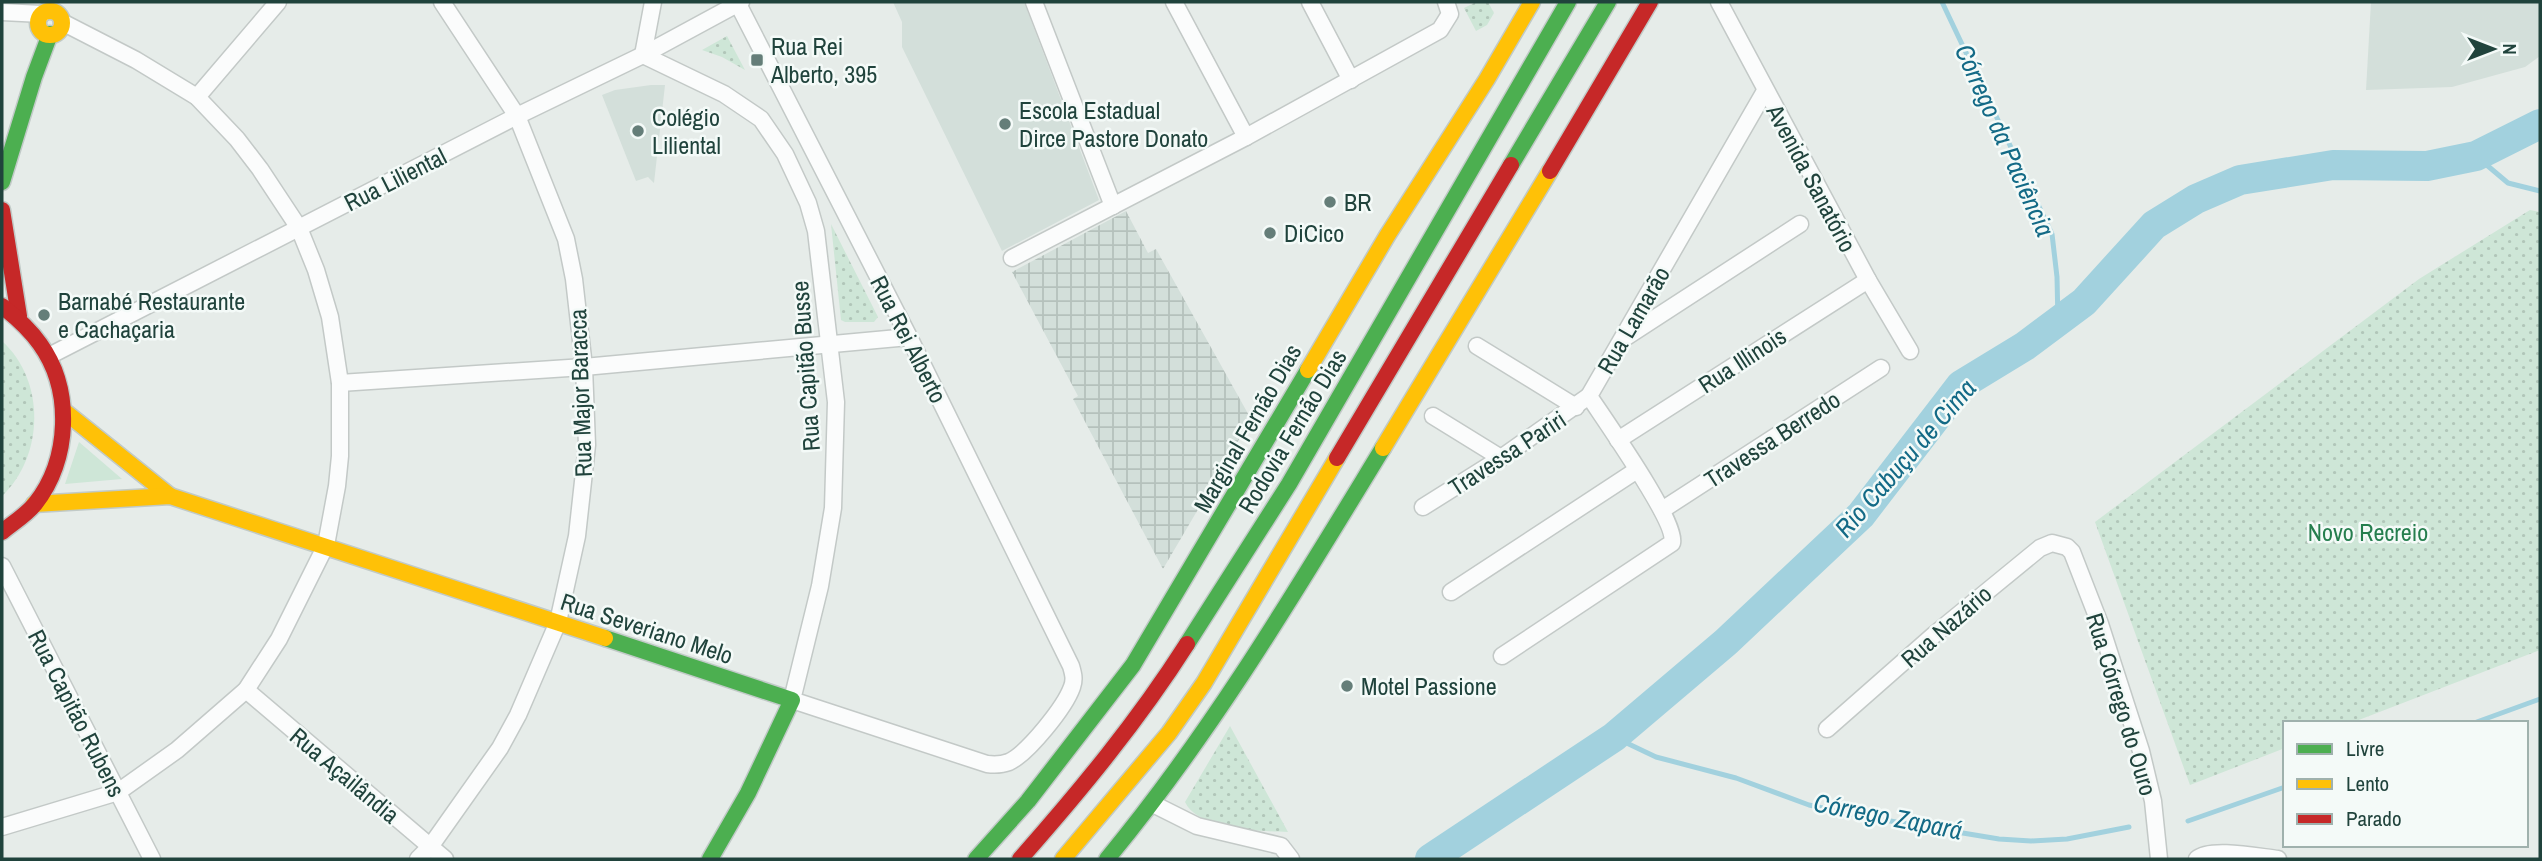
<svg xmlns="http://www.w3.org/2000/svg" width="2542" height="861" font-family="'Archivo Narrow',sans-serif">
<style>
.built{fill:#d3dfda}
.industrial{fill:url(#industrial-grid)}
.grass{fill:#cee6d7}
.park{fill:url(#park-dots)}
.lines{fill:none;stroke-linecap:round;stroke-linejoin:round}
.stream{stroke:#a2d1de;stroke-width:5}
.river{stroke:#a2d1de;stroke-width:30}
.street-casing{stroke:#c3c9c7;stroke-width:19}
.fast-casing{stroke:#c1cac7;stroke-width:19}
.slow-casing{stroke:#c1cac7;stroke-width:19}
.jam-casing{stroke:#c1cac7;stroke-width:19}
.street{stroke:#fbfcfc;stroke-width:16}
.fast{stroke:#4caf50;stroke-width:16}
.slow{stroke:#ffc107;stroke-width:16}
.jam{stroke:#c62828;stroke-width:16}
.poi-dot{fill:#657e79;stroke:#f4faf8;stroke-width:2.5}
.labels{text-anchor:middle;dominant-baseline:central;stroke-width:5;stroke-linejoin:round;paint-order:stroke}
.poi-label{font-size:24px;fill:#20433c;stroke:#f4faf8;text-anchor:start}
.street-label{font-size:24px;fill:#20433c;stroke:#f4faf8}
.park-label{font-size:24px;fill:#257e4e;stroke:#f4faf8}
.water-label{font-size:26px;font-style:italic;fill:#136a86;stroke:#f4faf8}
</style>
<defs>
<pattern id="industrial-grid" width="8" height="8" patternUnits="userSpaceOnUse" patternTransform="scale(1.75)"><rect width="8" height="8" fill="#d3dfda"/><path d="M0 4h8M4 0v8" fill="none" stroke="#b5c1bc"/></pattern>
<pattern id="park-dots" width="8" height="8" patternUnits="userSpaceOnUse" patternTransform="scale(1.75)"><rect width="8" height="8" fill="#cee6d7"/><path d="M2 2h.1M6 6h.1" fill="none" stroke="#b1c6b9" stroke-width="1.8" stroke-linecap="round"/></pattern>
</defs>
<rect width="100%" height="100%" fill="#e6ece9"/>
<g class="built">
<polygon points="893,2 1024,2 1099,200 1002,251 902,47 902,22"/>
<polygon points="2371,2 2540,2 2540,56 2525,67 2452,87 2366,90"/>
<polygon points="651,85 665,85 654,183 648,177 636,181 602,95 615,90"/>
</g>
<polygon class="industrial" points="1126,211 1148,253 1156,249 1251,419 1163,569 1073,399 1078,396 1012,272"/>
<polygon class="grass" points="79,442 122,479 65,484"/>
<g class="park">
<polygon points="1476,2 1488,2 1494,13 1487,25 1476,31 1464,8"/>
<polygon points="727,36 745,70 722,57 702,50"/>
<polygon points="2530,210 2540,212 2540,650 2351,723 2285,723 2285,748 2190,785 2095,522 2419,279"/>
<polygon points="831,224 878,317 874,322 845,322 841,320"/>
<path d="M2 341C46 381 44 456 2 496Z"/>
<path d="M1230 726 1288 832C1260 831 1198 830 1185 802Z"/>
</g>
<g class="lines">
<g class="stream">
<polyline points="1942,2 2052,234 2057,277 2058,323"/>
<polyline points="2476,156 2508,183 2540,191"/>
<polyline points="2474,723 2540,699"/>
<polyline points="1614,737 1656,757 1736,778 1809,805 1854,815 1999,839 2031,841 2067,839 2129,827"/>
<polyline points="2188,821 2285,787"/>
</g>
<polyline class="river" points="1430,859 1614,737 1726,642 1861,515 1961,385 2025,346 2084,302 2154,225 2196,199 2240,180 2333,165 2427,166 2476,156 2540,124"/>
<defs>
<g id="street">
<polyline points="1034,2 1113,206"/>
<polyline points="1174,2 1246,137"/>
<polyline points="1310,2 1351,80"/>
<polyline points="1719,2 1868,280 1910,351"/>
<polyline points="2,12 42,14"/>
<path d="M643 55 724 94 761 119 785 154 808 203 816 231 836 402 833 508 820 586 792 700 987 764C995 765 1001 765 1009 762 1028 753 1065 707 1072 687 1075 679 1073 673 1071 666L909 337 737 2"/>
<polyline points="643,55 653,2"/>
<polyline points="197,97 278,2"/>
<polyline points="1012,258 1246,137 1440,30 1450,14 1446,2"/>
<polyline points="1623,339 1800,224"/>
<polyline points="1477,346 1576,407"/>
<polyline points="49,356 517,116 643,55 741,2"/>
<polyline points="340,383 584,367 909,337"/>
<polyline points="1433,416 1501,458"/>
<polyline points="1618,440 1868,280"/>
<polyline points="1423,507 1501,458 1589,396"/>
<polyline points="1662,510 1881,368"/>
<polyline points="2,566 152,859"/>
<polyline points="1451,592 1637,470"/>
<path d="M1502 656 1672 543C1678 523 1604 419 1589 396L1765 91"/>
<polyline points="246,690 445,859"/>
<polyline points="1827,729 1935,634 2040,548 2052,543 2067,547 2072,552 2100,624 2141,751 2153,801 2159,859"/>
<polyline points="1153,804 1197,826 1281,846 1291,859"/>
<polyline points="2,827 118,792 177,750 246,690 279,639 326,545 337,486 340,456 340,383 330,317 316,270 299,228 260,169 237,139 197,97 136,60 62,22"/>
<polyline points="418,859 430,847 500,748 518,715 558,622 577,536 587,445 584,367 574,279 566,239 517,116 442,2"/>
<path d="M2197 859C2210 847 2259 857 2278 859"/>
</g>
<g id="fast">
<polyline points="1511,165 1608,2"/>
<polyline points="2,182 34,77 50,34"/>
<polyline points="605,638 792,700 748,793 710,859"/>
<polyline points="1187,644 1289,484 1568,2"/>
<polyline points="976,859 1028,801 1133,665 1308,370"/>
<path d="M1107 859C1213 731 1297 589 1383 448"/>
</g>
<g id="slow">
<circle cx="50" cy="23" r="12"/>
<polyline points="1308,370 1387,236 1487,79 1532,2"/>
<polyline points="64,411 170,496"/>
<polyline points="1383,448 1550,171"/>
<polyline points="34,504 170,496 605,638"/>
<polyline points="1063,859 1169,733 1204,683 1337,458"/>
</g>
<g id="jam">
<polyline points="1550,171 1650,2"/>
<polyline points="2,210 19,316"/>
<path d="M2 306C16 317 29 328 40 344 73 390 70 460 35 504 26 515 13 523 2 532"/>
<polyline points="1337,458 1511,165"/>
<path d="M1020 859C1080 791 1138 721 1187 644"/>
</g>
</defs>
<use href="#street" class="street-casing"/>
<use href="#fast" class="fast-casing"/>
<use href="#slow" class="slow-casing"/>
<use href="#jam" class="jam-casing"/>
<use href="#street" class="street"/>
<use href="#fast" class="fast"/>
<use href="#slow" class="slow"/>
<use href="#jam" class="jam"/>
</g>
<g class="poi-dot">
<rect x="750" y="53" width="14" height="14" rx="3.5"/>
<circle cx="1005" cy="124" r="7"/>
<circle cx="638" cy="131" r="7"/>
<circle cx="1330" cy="202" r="7"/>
<circle cx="1270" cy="233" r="7"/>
<circle cx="44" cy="315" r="7"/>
<circle cx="1347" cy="686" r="7"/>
</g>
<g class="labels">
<g class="poi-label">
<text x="771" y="46">Rua Rei<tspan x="771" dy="28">Alberto, 395</tspan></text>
<text x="1019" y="110">Escola Estadual<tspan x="1019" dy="28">Dirce Pastore Donato</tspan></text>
<text x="652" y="117">Colégio<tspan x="652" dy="28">Liliental</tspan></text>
<text x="1344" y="202">BR</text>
<text x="1284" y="233">DiCico</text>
<text x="58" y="301">Barnabé Restaurante<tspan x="58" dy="28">e Cachaçaria</tspan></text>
<text x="1361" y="686">Motel Passione</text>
</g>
<g class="street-label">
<text transform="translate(1812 178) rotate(62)">Avenida Sanatório</text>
<text transform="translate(395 179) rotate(-27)">Rua Liliental</text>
<text transform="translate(1633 320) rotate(-60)">Rua Lamarão</text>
<text transform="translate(909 339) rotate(63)">Rua Rei Alberto</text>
<text transform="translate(1742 360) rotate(-33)">Rua Illinois</text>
<text transform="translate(805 366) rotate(-94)">Rua Capitão Busse</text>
<text transform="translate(580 393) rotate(-92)">Rua Major Baracca</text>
<text transform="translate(1247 428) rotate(-60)">Marginal Fernão Dias</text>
<text transform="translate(1292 431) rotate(-59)">Rodovia Fernão Dias</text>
<text transform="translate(1772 439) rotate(-33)">Travessa Berredo</text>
<text transform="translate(1507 453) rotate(-33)">Travessa Pariri</text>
<text transform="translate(1946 626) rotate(-41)">Rua Nazário</text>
<text transform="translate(647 628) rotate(18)">Rua Severiano Melo</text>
<text transform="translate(2122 704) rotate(73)">Rua Córrego do Ouro</text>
<text transform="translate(77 713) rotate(63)">Rua Capitão Rubens</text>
<text transform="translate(345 775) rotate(40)">Rua Açailândia</text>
</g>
<g class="park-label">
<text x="2368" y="532">Novo Recreio</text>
</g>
<g class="water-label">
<text transform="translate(2005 140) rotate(66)">Córrego da Paciência</text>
<text transform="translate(1905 458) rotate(-49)">Rio Cabuçu de Cima</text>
<text transform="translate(1888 816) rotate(11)">Córrego Zapará</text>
</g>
</g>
<rect width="2542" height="861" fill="none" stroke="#20433c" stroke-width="7"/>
<rect x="2283" y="721" width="245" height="126" fill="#f4faf8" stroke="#9fb1ad" stroke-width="2"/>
<rect x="2297" y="744" width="35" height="10" fill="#4caf50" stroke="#9fb1ad" stroke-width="2"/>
<text x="2346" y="756" font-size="21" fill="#20433c">Livre</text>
<rect x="2297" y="779" width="35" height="10" fill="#ffc107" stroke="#9fb1ad" stroke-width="2"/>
<text x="2346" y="791" font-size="21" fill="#20433c">Lento</text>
<rect x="2297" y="814" width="35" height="10" fill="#c62828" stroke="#9fb1ad" stroke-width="2"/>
<text x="2346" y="826" font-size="21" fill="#20433c">Parado</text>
<g transform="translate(2493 49) rotate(90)" stroke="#f4faf8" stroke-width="5" paint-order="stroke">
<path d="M0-5L12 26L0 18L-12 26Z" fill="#20433c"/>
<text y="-10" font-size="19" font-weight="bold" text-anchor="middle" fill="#20433c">N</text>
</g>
</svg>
